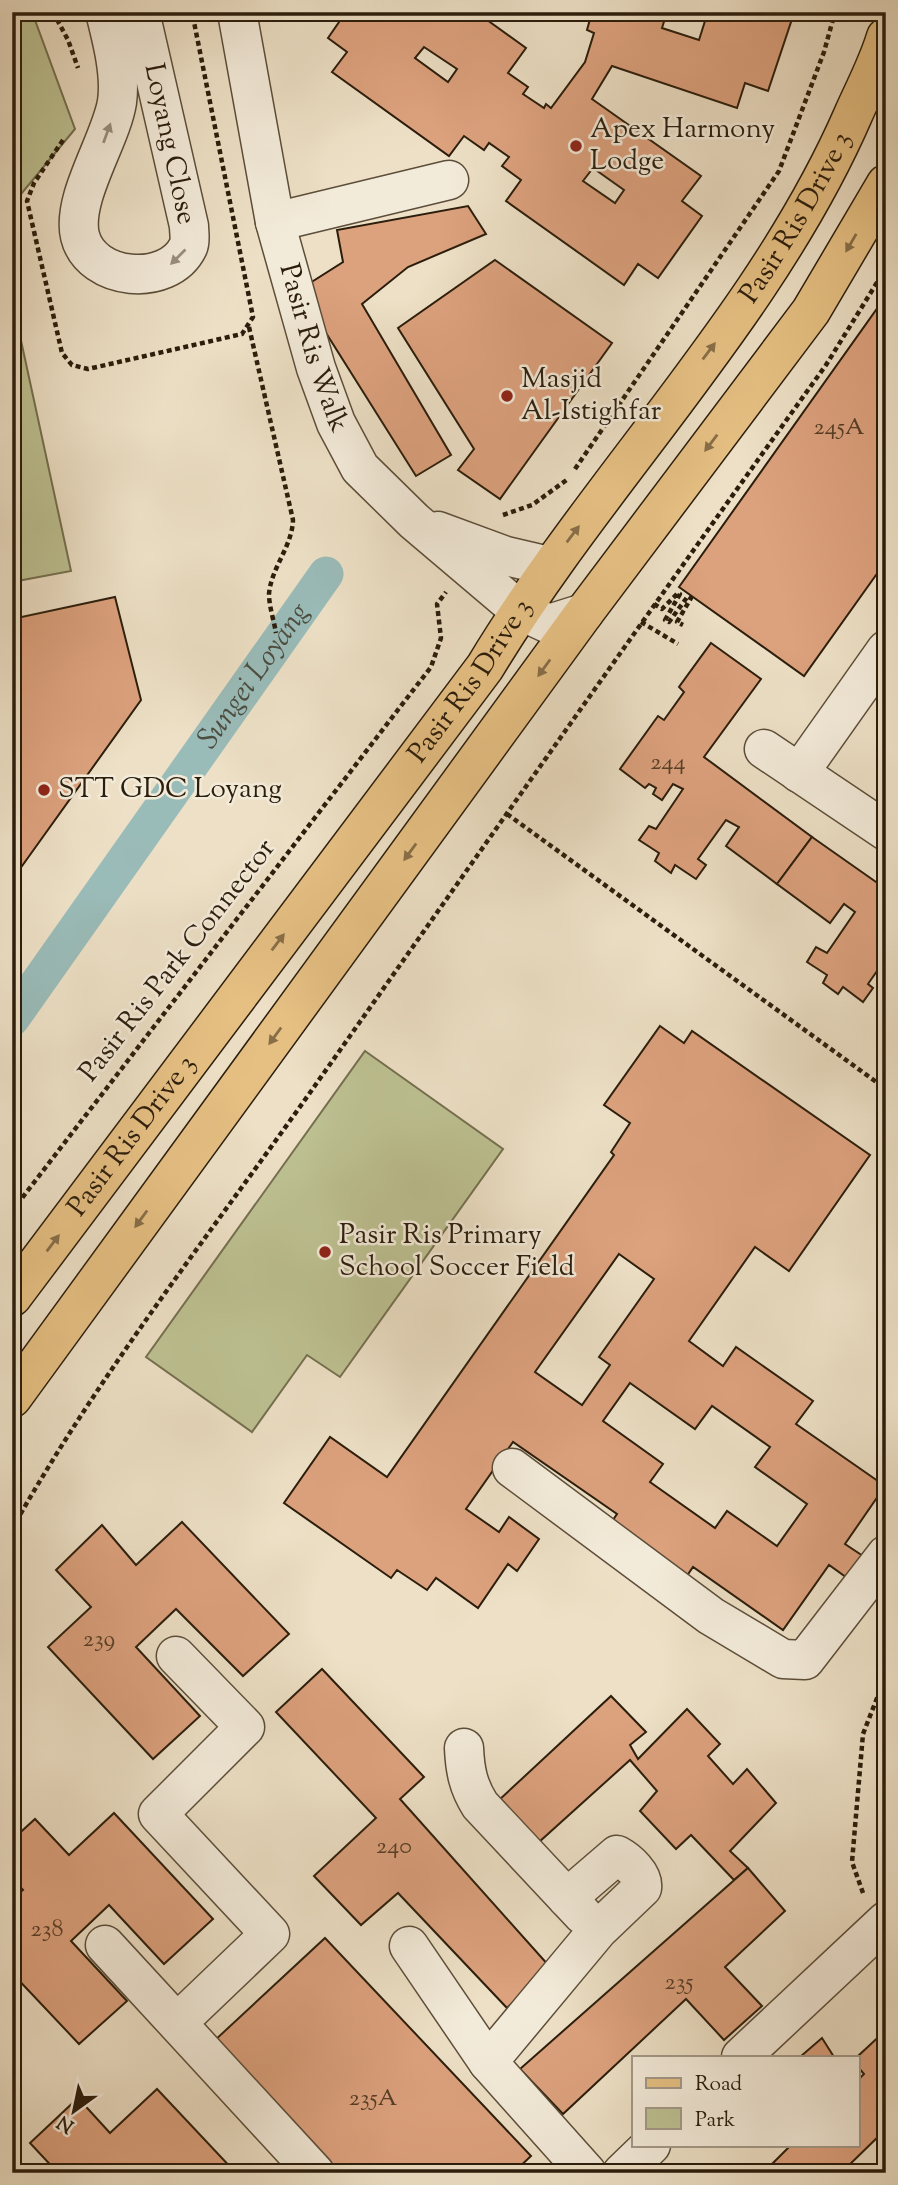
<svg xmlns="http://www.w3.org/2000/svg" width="898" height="2185" font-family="'Sorts Mill Goudy',serif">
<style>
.green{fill:#bdc192;stroke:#746f4f;stroke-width:2}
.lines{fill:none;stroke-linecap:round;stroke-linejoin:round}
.canal{stroke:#9abcb9;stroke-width:35}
.building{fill:#dca17d;stroke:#2b1d0c;stroke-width:2;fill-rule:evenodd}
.minor-casing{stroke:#5c4e3a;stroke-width:41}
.major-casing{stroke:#2b1d0c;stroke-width:41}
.path{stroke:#2b1d0c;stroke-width:4.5;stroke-dasharray:5 3.5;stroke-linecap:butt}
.minor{stroke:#f3ebda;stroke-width:38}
.major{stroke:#e6c083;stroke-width:38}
.oneway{fill:#998e7d}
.oneway2{fill:#886e48}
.poi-dot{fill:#8f2418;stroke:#f3ebda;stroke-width:2.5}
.labels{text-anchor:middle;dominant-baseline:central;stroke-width:5;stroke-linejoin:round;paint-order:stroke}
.number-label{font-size:24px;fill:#573e28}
.poi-label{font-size:28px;fill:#2b1d0c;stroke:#f3ebda;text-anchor:start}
.street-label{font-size:28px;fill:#2b1d0c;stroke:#f3ebda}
.water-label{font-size:30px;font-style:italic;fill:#4c4d40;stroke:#f3ebda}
</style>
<rect width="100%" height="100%" fill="#ede0c6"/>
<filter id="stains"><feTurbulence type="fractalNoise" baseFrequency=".00286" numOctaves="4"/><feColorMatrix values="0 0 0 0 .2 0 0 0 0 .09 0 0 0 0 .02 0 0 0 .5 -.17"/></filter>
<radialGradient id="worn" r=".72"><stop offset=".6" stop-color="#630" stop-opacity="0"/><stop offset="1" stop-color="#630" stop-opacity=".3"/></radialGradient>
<g class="green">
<polygon points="12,12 32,12 75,129 12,205"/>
<polygon points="12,299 71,571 12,582"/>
<polygon points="365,1051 503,1149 340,1377 307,1355 252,1432 146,1357"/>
</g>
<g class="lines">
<path class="canal" id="s1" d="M12 1019 326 574"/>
</g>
<g class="building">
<path d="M346 12H476L526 48 508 73 528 87 523 94 544 108 546 104 551 108 585 62 594 33 587 30 592 12H667L662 28 699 40 705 21 679 12H773L792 19 768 91 745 83 737 108 612 66 592 99 701 176 682 201 702 216 658 278 638 264 624 285 506 201 521 180 502 166 509 157 489 143 484 150 464 136 449 156 332 72 347 52 328 38ZM424 47 457 69 448 82 415 58ZM593 168 624 190 615 203 583 181Z"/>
<polygon points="468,206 486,234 408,267 362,304 451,455 416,476 299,290 343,262 337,230"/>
<polygon points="495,260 612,343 500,499 458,470 474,449 398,328"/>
<polygon points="886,296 886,561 804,676 679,587"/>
<polygon points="115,597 141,700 12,880 12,619"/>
<polygon points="711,643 761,679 704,757 812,837 777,884 726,846 739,827 726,820 698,859 706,865 696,879 675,865 671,873 655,861 659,853 639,840 649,826 656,829 683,789 673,784 662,800 653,794 656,788 649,784 645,788 620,769 658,716 664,720 684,692 679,687"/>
<polygon points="812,837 886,889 886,958 868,984 873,988 863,1002 843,987 838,994 823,983 827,975 807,962 816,947 827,953 855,912 844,904 830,923 777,884"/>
<path d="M660 1026 684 1043 692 1031 870 1155 789 1271 755 1247 689 1341 723 1366 736 1347 813 1401 796 1424 885 1486 845 1544 872 1562 857 1585 829 1565 783 1630 693 1567 680 1586 604 1533 617 1514 513 1442 466 1509 499 1532 509 1517 539 1539 517 1571 508 1564 478 1608 436 1578 427 1590 397 1570 391 1578 284 1503 330 1437 387 1477 614 1155 611 1152 630 1123 604 1105ZM619 1254 654 1279 599 1357 610 1365 582 1405 535 1372ZM630 1383 695 1429 712 1406 770 1447 755 1467 807 1504 777 1546 727 1511 715 1528 650 1482 663 1464 603 1421Z"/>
<polygon points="182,1522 289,1634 243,1676 176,1609 136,1647 200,1716 153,1759 48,1647 91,1607 56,1570 102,1525 136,1565"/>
<polygon points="322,1669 424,1777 400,1799 550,1967 507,2008 398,1893 361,1925 314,1876 376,1818 276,1712"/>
<polygon points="611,1696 646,1732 630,1745 638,1759 687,1709 720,1744 708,1756 733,1784 747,1769 776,1803 730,1851 748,1868 734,1880 691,1835 676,1849 640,1811 657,1791 630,1760 539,1842 498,1801"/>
<polygon points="114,1813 213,1919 164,1964 109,1905 71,1941 127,2001 79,2044 12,1973 12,1899 23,1890 12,1878 12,1840 35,1819 69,1855"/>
<polygon points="748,1868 785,1911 725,1967 762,2006 724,2040 686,1999 563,2114 520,2069"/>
<polygon points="325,1938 531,2156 513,2173 339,2173 213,2042"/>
<polygon points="886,2030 886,2129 841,2173 763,2173 791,2145 858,2145 858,2080 864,2074 858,2067 857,2057"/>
<polygon points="822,2038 834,2057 800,2057"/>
<polygon points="157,2089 236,2173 58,2173 30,2143 78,2098 110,2133"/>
</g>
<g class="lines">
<defs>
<g id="minor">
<path d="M105 12C112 40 121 74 117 102 111 140 71 198 80 236 91 281 168 288 188 247 191 241 189 233 189 226L140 12"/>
<path id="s2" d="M237 12 275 222 316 368 336 423 360 468 414 521 519 610 549 624 584 613"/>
<polyline points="275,222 449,180"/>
<polyline points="438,531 506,556 549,566"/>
<polyline points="764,749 886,831"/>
<polyline points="799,773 886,650"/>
<polyline points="512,1468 711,1616 783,1659 805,1660 886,1555"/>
<polyline points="176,1656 245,1727 158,1814 270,1934 178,2022"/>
<path d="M464 1748C465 1770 468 1786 480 1805L583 1915"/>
<polyline points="105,1945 315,2173"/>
<polyline points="409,1946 488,2062 587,2173"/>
<polyline points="741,2057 886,1921"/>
<path d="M488 2062 598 1930 642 1888C644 1875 628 1861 617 1855L567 1898"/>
<polyline points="622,2173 651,2145"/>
</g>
<g id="major">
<path id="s3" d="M12 1297 485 667C599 478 765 317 853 115 864 90 878 64 886 37"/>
<polyline points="12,1398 584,613 811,311 886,184"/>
</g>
</defs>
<use href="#minor" class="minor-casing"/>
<use href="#major" class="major-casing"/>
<g class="path">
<polyline points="53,12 68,40 78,68"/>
<polyline points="63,140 34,183 27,201 62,353 72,365 88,369 242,334 253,317 192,12"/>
<path d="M249 327 293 520C292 547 271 568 269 594 269 606 274 621 276 633"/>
<polyline points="575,469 779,171 824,52 835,12"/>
<polyline points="503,515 532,505 568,479"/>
<polyline points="654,604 662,609 678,593 680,594 665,620 669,622 688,596 691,598 677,622 683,625"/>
<polyline points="641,622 678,644"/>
<polyline points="507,814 886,1089"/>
<polyline points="12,1211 431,667 441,638 437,604 446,592"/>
<path d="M12 1529C100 1372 211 1233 314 1087 484 846 654 604 826 365L886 268"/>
<polyline points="863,1893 852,1862 863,1734 886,1675"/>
</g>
<use href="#minor" class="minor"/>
<use href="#major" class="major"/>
</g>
<defs><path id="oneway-solid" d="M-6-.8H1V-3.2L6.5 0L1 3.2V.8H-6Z" transform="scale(1.75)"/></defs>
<g class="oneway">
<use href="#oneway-solid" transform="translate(107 133) rotate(-70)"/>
<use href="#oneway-solid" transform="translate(178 257) rotate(135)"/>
</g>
<g class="oneway2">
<use href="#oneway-solid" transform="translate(851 243) rotate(120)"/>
<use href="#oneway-solid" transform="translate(709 351) rotate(-53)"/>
<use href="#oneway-solid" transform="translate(711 443) rotate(127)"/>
<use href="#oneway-solid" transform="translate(573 534) rotate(-53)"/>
<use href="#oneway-solid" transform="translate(544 668) rotate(126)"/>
<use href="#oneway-solid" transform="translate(410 852) rotate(126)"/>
<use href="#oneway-solid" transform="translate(278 942) rotate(-53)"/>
<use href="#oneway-solid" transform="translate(275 1036) rotate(126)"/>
<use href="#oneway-solid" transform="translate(141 1219) rotate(126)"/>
<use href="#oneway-solid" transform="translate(53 1243) rotate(-53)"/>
</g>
<g class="poi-dot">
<circle cx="576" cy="146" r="7"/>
<circle cx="507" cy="396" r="7"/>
<circle cx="44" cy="790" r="7"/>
<circle cx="325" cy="1252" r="7"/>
</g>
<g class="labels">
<g class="number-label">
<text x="839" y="428">245A</text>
<text x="668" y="763">244</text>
<text x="99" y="1640">239</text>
<text x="394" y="1847">240</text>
<text x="47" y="1930">238</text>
<text x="679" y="1983">235</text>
<text x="373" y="2099">235A</text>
</g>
<g class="poi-label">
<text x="590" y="130">Apex Harmony<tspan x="590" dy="32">Lodge</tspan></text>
<text x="521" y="380">Masjid<tspan x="521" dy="32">Al-Istighfar</tspan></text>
<text x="58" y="790">STT GDC Loyang</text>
<text x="339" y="1236">Pasir Ris Primary<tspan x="339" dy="32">School Soccer Field</tspan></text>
</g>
<g class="street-label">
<text transform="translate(169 144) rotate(78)">Loyang Close</text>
<text stroke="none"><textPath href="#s3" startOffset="1335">Pasir Ris Drive 3</textPath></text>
<text stroke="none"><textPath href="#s2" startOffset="345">Pasir Ris Walk</textPath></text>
<text stroke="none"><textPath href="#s3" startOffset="768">Pasir Ris Drive 3</textPath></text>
<text transform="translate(178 961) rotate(-52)">Pasir Ris Park Connector</text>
<text stroke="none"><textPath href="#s3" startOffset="201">Pasir Ris Drive 3</textPath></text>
</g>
<g class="water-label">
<text stroke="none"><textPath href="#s1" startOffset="420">Sungei Loyang</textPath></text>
</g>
</g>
<rect width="898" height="2185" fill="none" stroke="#ede0c6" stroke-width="42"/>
<rect x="14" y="14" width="870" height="2157" fill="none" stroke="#2b1d0c" stroke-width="3.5"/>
<rect x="21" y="21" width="856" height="2143" fill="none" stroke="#2b1d0c" stroke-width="2"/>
<rect x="632" y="2056" width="228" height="91" fill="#f3ebda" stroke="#a39988" stroke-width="2"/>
<rect x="646" y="2078" width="35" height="10" fill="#e6c083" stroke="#a39988" stroke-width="2"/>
<text x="695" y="2090" font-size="21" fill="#2b1d0c">Road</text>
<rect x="646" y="2108" width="35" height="21" fill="#bdc192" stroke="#a39988" stroke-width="2"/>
<text x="695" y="2126" font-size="21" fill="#2b1d0c">Park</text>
<g transform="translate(74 2111) rotate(213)" stroke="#f3ebda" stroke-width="5" paint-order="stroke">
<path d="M0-5L12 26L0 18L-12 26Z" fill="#2b1d0c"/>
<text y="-10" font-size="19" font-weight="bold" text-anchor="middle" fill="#2b1d0c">N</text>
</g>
<rect width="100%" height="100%" filter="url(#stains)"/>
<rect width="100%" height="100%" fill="url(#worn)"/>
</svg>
